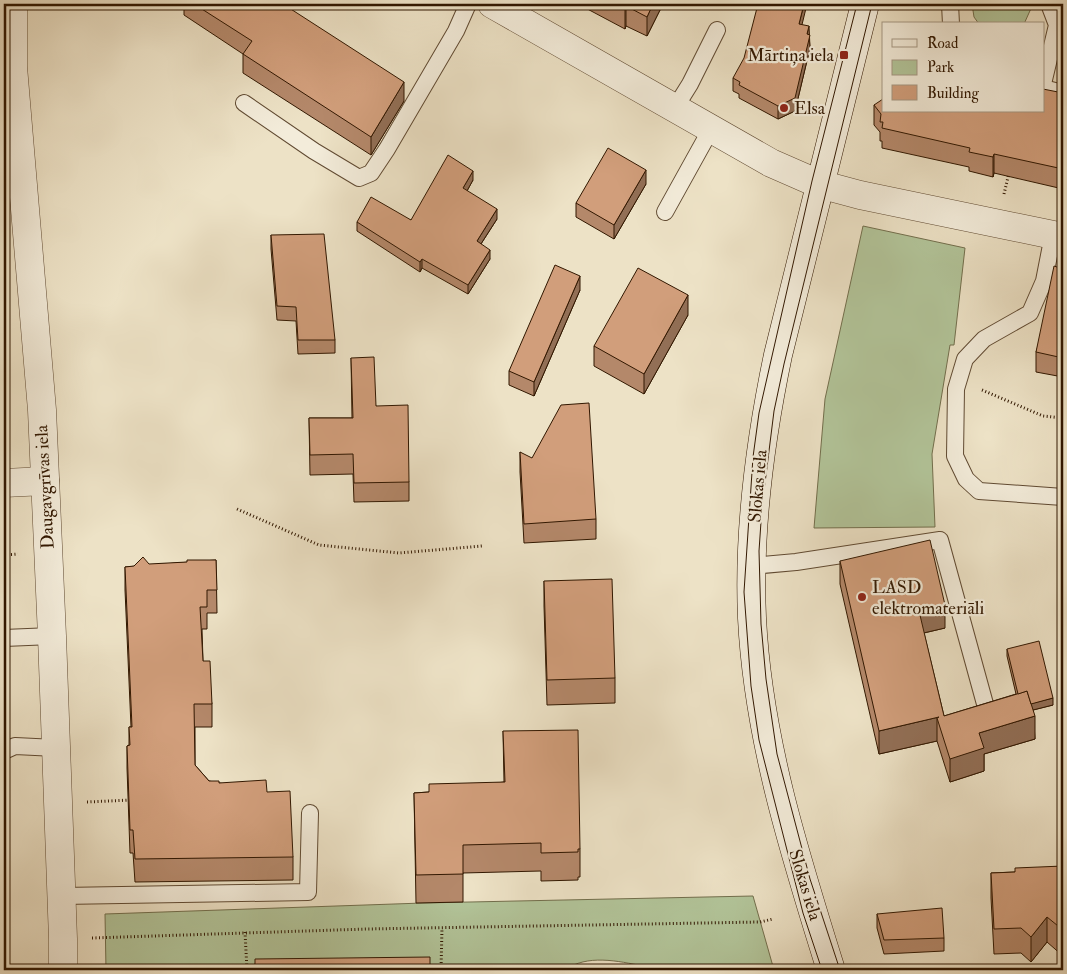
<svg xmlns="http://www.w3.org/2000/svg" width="1067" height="974" font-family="'IM FELL Double Pica',serif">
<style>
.green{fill:#b2c499;stroke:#726e4c}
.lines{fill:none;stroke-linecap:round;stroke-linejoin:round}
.service-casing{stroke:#604a32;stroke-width:18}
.minor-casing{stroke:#604a32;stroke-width:29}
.secondary-casing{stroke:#311700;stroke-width:29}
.path{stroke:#311700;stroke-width:3;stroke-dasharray:1 2.5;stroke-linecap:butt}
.service{stroke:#f3ecda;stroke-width:16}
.minor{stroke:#f3ecda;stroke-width:28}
.secondary{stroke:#f3ecda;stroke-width:28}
.tram{stroke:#311700;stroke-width:1}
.wall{fill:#b4886a;stroke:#311700}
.shaded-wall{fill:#926f56;stroke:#311700}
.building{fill:#d19e7b;stroke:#311700}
.poi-dot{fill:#8f2418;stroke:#f3ecda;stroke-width:2}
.labels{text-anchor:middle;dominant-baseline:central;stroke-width:4.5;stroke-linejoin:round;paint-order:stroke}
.poi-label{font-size:18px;fill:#311700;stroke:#f3ecda;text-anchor:start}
.street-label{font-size:18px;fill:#311700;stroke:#f3ecda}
</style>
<rect width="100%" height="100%" fill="#ede2c6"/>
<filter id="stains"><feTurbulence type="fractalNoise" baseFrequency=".004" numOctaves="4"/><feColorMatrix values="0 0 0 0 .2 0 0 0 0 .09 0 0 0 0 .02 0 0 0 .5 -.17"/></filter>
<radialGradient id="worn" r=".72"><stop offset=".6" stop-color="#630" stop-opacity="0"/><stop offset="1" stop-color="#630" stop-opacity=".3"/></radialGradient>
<g class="green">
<polygon points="972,4 1033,4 1024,24 979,24 974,17"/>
<polygon points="863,226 965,248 954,345 950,345 932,454 935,527 814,528 825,399"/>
<path d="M753 896 774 970C737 970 699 971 662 970 656 970 650 968 643 966 618 961 587 954 565 970H106L105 914 423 903Z"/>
</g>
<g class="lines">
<defs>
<g id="service">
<polyline points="950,4 951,24"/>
<polyline points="1043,84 1057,25 1049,4"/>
<polyline points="1043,88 1063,93"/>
<polyline points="244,103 314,151 359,178 371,173 387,149 456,31 468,4"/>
<polyline points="675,108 690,84 717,30"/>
<polyline points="665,212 711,129"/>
<polyline points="1053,235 1044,281 1030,313 984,339 965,359 956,389 955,456 966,479 979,491 1063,497"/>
<polyline points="752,566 796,562 940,540 985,704"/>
<polyline points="4,638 52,636"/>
<polyline points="4,751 15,746 56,748"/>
<polyline points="62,896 308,892 310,813"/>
</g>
<g id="minor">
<polyline points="13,4 13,67 42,410 52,636 63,939 63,970"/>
<polyline points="492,4 771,163 819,184 860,195 1063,237"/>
<polyline points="4,483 45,481"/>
</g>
<path id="secondary" d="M831 970C795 855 758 739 752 618 748 530 760 441 778 355L865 4"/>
</defs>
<use href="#service" class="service-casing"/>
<use href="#minor" class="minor-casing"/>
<use href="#secondary" class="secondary-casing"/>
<g class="path">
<polyline points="1004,194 1009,173"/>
<polyline points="982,390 1043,416 1063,418"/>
<polyline points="237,509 319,545 399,553 482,546"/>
<polyline points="4,555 18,554"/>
<polyline points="87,802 131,800"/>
<polyline points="245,932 247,970"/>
<polyline points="92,938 367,929 760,922 773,919"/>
<polyline points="441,970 442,928"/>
<polyline points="1026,970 1063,968"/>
</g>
<use href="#service" class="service"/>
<use href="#minor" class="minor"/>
<use href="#secondary" class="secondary"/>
<g class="tram">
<polyline points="822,970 803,913 759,740 751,686 744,592 753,457 759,413 812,181 857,4"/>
<polyline points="840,970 810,879 777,754 766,679 761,624 759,551 762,507 774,411 784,364 872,4"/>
</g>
</g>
<g class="wall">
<polygon points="184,4 283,4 404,101 371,155 243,73 243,54 184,15"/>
<polygon points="578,4 663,4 647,36 626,26 625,29"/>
<polygon points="802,25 809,35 810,48 795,111 778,119 739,98 739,94 733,91 733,78"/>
<polygon points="1063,93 1063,189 994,173 993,177 969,171 969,167 882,148 882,141 880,141 880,132 874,125 874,105"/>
<polygon points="473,180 467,191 497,219 481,244 490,259 468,294 422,268 420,272 357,231 357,222 411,220"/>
<polygon points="646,184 614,239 576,217 576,203"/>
<polygon points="271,235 335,340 335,353 298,354 296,321 277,320 271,249"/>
<polygon points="1063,269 1063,377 1036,372 1036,352"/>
<polygon points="580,290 534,396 509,385 509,371"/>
<polygon points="688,315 644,394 594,366 594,346"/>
<polygon points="351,358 376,406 409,482 409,501 354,502 353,474 310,475 309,418 352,418"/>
<polygon points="520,452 596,519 596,539 524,543 520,472"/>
<polygon points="216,560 217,613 207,613 207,629 202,629 203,661 212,704 212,727 195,727 195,765 209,781 267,792 293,857 293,880 135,882 133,853 130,853 127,768 127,746 129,745 129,727 131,727 125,590 125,567"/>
<polygon points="840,561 945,628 924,633 944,716 1016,694 1007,656 1007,649 1053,705 1033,710 1035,739 984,754 984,771 950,782 937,741 879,754 840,584"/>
<polygon points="544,581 615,678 615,703 547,705 544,606"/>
<polygon points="503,731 580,849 580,877 578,877 578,880 541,881 541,871 463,873 463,902 416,903 414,793 429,792 504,782"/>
<polygon points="1063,866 1063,956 1047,942 1031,962 1021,953 994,954 991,898 991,873 1015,872"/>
<polygon points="877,914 944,938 944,951 884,954 877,928"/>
</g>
<g class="shaded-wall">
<polygon points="653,4 663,4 647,36 647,17"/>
<polygon points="804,4 807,4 799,37 799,24"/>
<polygon points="626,6 626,26 625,29 625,9"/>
<polygon points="809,26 810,48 795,111 778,119 778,106 807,34"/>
<polygon points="404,82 404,101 371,155 371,137"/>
<polygon points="994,154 994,173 993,177 993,157"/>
<polygon points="646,170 646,184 614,239 614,225"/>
<polygon points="473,171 473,180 463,198 463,188"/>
<polygon points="497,209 497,219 477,250 477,241"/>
<polygon points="490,250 490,259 468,294 468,285"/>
<polygon points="422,259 422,268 420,272 420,262"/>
<polygon points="580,276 580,290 534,396 534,382"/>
<polygon points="688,295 688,315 644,394 644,374"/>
<polygon points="945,605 945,628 919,634 919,611"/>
<polygon points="1053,698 1053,705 1021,713 1021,706"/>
<polygon points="1035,716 1035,739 984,754 984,771 950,782 950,759 979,733"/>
<polygon points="939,717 937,718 937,741 879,754 879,731"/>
<polygon points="1047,917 1047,942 1031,962 1031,937"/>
</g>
<g class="building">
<polygon points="194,4 283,4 404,82 371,137 243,54 252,41"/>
<polygon points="615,4 653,4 647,17 626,6 625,9"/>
<polygon points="758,4 804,4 799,24 809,26 807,34 810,35 795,98 778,106 739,85 740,82 733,78 744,58"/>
<polygon points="1043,89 1063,93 1063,169 994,154 993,157 969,152 970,148 882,128 883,122 880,122 881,114 874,105 883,99 883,111 1043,111"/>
<polygon points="608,148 646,170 614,225 576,203"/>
<polygon points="448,155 473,171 463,188 497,209 477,241 490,250 468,285 422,259 420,262 357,222 371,197 411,220"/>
<polygon points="324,234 335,340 298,340 296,307 277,306 271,235"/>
<polygon points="555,265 580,276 534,382 509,371"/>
<polygon points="1054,266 1063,269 1063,358 1036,352"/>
<polygon points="638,268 688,295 644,374 594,346"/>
<polygon points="374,357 376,406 408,405 409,482 354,483 353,454 310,455 309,418 353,418 351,358"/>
<polygon points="589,403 596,519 524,524 520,452 532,458 561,405"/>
<polygon points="930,540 945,605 919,611 944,716 1027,691 1035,716 979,733 984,748 950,759 937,718 939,717 879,731 840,561"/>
<polygon points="143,557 149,564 187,562 187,560 216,560 217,590 207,590 207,607 200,607 203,661 210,661 212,704 194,704 195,765 209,781 219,781 219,783 266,780 267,792 290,791 293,857 135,859 133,830 130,830 127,746 130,745 129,727 132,727 125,567 134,566"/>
<polygon points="612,579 615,678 547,680 544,581"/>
<polygon points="1039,641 1053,698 1031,704 1027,691 1018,694 1007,649"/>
<polygon points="578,730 580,849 578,849 578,852 541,853 541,843 463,845 463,874 416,875 414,793 429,792 429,784 505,782 503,731"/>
<polygon points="1063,866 1063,930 1047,917 1031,937 1021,928 994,929 991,873 1015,872 1015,868"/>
<polygon points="942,908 944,938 884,940 877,914"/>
<polygon points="430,957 430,970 240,970 255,964 255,959"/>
</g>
<g class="poi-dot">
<rect x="839" y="50" width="10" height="10" rx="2.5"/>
<circle cx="784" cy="108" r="5"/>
<circle cx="862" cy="597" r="5"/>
</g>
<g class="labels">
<g class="poi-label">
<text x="834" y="55" text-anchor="end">Mārtiņa iela</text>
<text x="794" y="108">Elsa</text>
<text x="872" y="587">LASD<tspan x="872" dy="21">elektromateriāli</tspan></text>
</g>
<g class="street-label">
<text transform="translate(758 486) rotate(-85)">Slokas iela</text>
<text transform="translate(45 487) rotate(-93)">Daugavgrīvas iela</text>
<text transform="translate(805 885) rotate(73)">Slokas iela</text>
</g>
</g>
<rect width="1067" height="974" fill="none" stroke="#ede2c6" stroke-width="20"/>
<rect x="5" y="5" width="1057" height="964" fill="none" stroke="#311700" stroke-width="2.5"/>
<rect x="10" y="10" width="1047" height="954" fill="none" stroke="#311700"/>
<rect x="882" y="22" width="162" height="90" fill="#f3ecda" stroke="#a59783"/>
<rect x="892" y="39" width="25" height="8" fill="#f3ecda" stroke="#a59783"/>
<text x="927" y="48" font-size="15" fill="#311700">Road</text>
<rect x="892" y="60" width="25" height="15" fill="#b2c499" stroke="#a59783"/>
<text x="927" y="72" font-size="15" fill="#311700">Park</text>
<rect x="892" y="85" width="25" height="15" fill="#d19e7b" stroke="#a59783"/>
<text x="927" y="98" font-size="15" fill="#311700">Building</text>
<rect width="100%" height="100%" filter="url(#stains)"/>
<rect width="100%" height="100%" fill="url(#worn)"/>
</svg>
